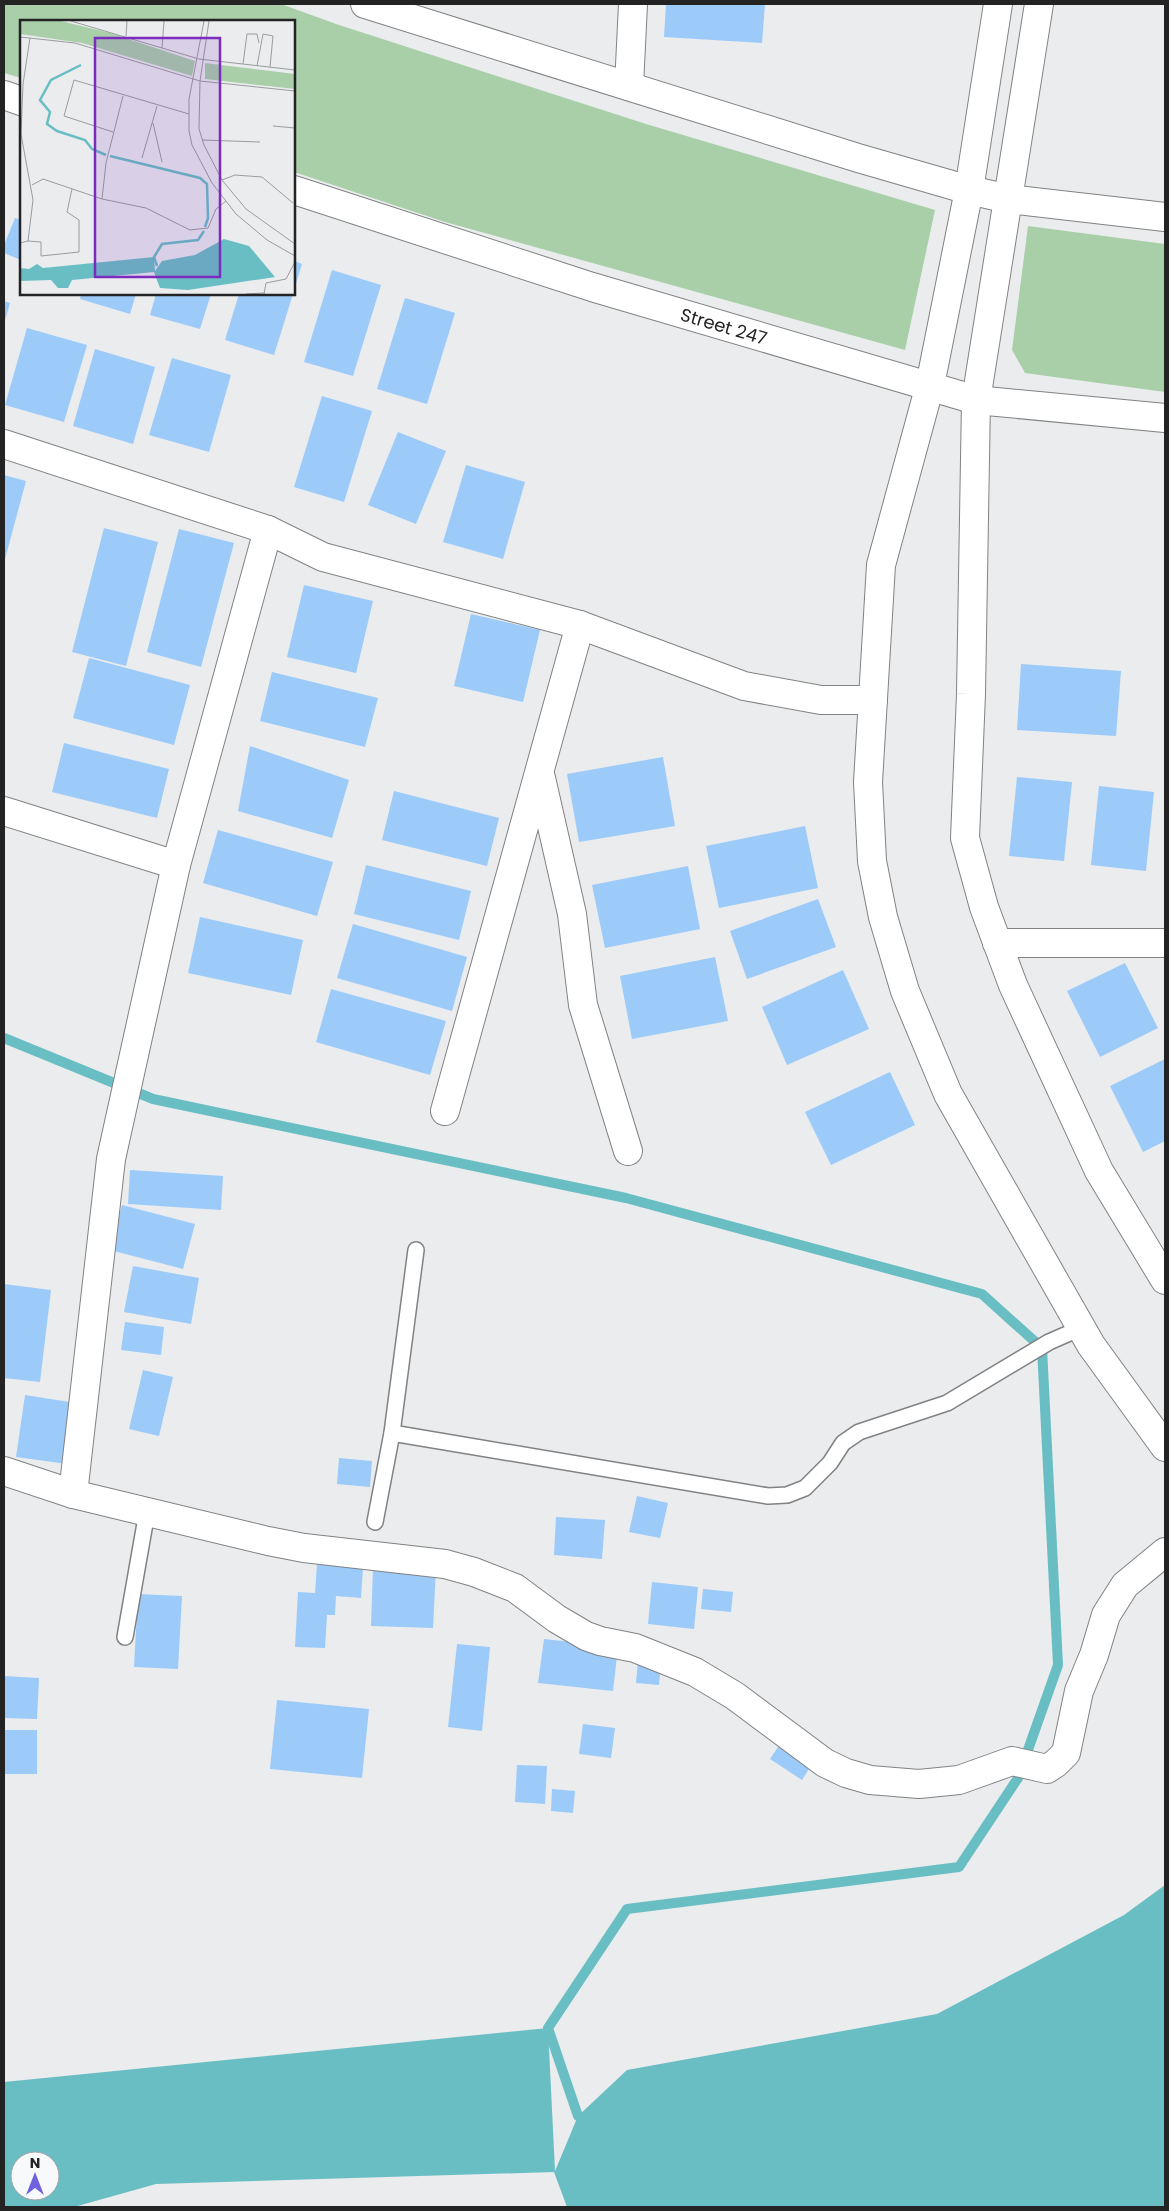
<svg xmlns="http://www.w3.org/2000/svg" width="1169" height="2211" font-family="Poppins,sans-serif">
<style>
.green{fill:#a9cfa9}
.water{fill:#69bec4;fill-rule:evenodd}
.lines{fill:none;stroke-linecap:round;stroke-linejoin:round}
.stream{stroke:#69bec4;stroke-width:10}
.building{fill:#9ccbfa}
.lane-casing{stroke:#808283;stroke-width:18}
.street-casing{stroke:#808283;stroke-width:30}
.secondary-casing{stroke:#808283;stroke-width:30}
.lane{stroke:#fff;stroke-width:15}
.street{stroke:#fff;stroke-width:28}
.secondary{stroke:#fff;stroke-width:28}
.labels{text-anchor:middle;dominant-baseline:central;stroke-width:4;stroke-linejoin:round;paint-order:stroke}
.street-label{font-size:18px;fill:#232324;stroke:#f8f9fb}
.inset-river{fill:none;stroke:#69bec4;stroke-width:2.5}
.inset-road{fill:none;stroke:#9a9c9d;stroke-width:1}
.view{fill:#7b2cbf;fill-opacity:0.15;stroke:#7b2cbf;stroke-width:2.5}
.inset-edge{fill:none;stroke:#232324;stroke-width:2.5}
</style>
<rect width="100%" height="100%" fill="#eaecee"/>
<g class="green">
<polygon points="4,4 281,4 336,24 646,124 935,210 905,350 445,222 294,172 294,21 21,21 21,78 4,73"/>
<polygon points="1028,226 1165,244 1165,392 1025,373 1012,350"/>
</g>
<path class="water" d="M1165 1885V2207H567L554 2172 156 2184 74 2207H4V2082L548 2028 555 2171 578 2116 627 2070 937 2014 1124 1915ZM20 2161H50V2191H20Z"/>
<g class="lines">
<polyline class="stream" points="4,1038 153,1099 626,1198 982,1294 1042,1348 1058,1665 1018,1778 959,1867 627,1909 548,2028 578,2116"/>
</g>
<g class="building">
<polygon points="666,4 765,4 762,43 664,37"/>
<polygon points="15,218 21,220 21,260 4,253 4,245"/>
<polygon points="294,261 302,264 294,290"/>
<polygon points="332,270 381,285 353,376 304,362"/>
<polygon points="81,294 136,294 130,314 80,299"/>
<polygon points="156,294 211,294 200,329 150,315"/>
<polygon points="239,294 293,294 274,355 225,340"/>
<polygon points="405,298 455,313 427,404 377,389"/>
<polygon points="4,301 10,303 4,324"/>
<polygon points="27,328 87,345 64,422 5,405"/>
<polygon points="95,349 155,367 133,444 73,426"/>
<polygon points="172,358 231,375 209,452 149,435"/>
<polygon points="322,396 372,411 344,502 294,487"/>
<polygon points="398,432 446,451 416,524 368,505"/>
<polygon points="466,465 525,482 503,559 443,542"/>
<polygon points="4,475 26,481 4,563"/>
<polygon points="104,528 158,542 126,666 72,652"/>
<polygon points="179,529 234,543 201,667 147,652"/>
<polygon points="304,585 373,601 356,673 287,657"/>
<polygon points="471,614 540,630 523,702 454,686"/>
<polygon points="89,658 190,685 174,745 73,718"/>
<polygon points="1021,664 1121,671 1116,736 1017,730"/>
<polygon points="272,672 378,698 365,747 260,721"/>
<polygon points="64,743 169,769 157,818 52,792"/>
<polygon points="250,746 349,780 332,838 238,811"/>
<polygon points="663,757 675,826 579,842 567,774"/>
<polygon points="1017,777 1072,782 1064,861 1009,856"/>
<polygon points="1099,786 1154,792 1146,871 1091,865"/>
<polygon points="394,791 499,818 487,866 382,840"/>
<polygon points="805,826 818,888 719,908 706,846"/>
<polygon points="218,830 333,862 317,916 203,883"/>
<polygon points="366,865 471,891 459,940 354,914"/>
<polygon points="688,866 700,929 605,948 592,885"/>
<polygon points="818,899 836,947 747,979 730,931"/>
<polygon points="200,917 303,940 291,995 188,973"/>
<polygon points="353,924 467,957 452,1011 337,978"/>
<polygon points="715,957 728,1021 632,1039 620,976"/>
<polygon points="1125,963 1158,1028 1100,1057 1067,991"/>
<polygon points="843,970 869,1029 787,1065 762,1007"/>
<polygon points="331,989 446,1021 430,1075 316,1042"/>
<polygon points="1165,1059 1165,1141 1143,1152 1110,1086"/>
<polygon points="890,1072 915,1125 831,1165 805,1112"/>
<polygon points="130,1170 223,1176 221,1210 128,1204"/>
<polygon points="122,1205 195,1224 183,1269 110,1250"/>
<polygon points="133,1266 199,1278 191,1324 124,1312"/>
<polygon points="4,1284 51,1290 40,1382 4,1378"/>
<polygon points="125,1322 164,1327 161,1355 121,1350"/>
<polygon points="143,1370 173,1377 159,1436 129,1429"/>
<polygon points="25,1395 76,1403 67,1464 16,1457"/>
<polygon points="339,1458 372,1461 370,1487 337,1484"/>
<polygon points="637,1496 668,1503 660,1538 629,1532"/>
<polygon points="556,1517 605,1520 602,1559 554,1555"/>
<polygon points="317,1564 363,1567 361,1598 336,1596 335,1615 327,1615 325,1648 295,1647 298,1592 315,1593"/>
<polygon points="373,1566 436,1568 433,1628 371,1626"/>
<polygon points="652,1582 698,1587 694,1629 648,1624"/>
<polygon points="703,1589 733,1592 731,1612 701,1609"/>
<polygon points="138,1594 182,1596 178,1669 134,1667"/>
<polygon points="544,1639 618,1647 613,1691 538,1683"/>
<polygon points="457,1644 490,1647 482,1731 448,1727"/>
<polygon points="638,1661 661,1663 659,1685 636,1683"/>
<polygon points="4,1676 39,1678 37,1719 4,1718"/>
<polygon points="277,1700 369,1709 362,1778 270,1769"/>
<polygon points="583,1724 615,1728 611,1758 579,1754"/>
<rect x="4" y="1730" width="33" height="44"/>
<polygon points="782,1741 814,1761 802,1780 770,1759"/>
<polygon points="517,1765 547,1766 545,1804 515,1802"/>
<polygon points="552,1789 575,1791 573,1813 551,1811"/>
</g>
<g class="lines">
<defs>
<g id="lane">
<polyline points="392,1433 768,1496 787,1495 805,1488 830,1463 843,1443 859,1432 947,1403 1049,1342 1081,1328"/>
<polyline points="375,1522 392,1433 416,1250"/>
<polyline points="125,1637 147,1512"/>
</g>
<g id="street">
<polyline points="629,86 633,4"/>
<polyline points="4,444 268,530 323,557 580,625 744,686 821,700 873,700"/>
<polyline points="541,778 572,914 583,1005 628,1151"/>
<polyline points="4,811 176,865"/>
<polyline points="997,943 1165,943"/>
<polyline points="445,1111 580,625"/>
<polyline points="4,1471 73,1494 268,1541 304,1548 445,1564 474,1572 515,1588 557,1619 586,1636 600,1641 635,1648 695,1672 735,1696 825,1763 846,1773 870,1780 919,1784 959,1780 1012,1761 1047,1769 1056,1763 1066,1753 1079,1691 1094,1655 1106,1615 1125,1585 1165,1552"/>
<polyline points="73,1494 111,1159 176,865 268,530"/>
</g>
<g id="secondary">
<polyline points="365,4 858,158 969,190 1009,199 1165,217"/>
<polyline points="998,4 969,190 930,385 881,565 868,782 872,861 883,917 905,991 948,1094 1091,1345 1165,1447"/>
<polyline points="1039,4 976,400 971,694 965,838 984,907 1013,985 1099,1171 1165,1280"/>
<polyline points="4,95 21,101"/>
<path id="s1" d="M294 190 592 287 976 400 1165 418"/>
</g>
</defs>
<use href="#lane" class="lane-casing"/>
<use href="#street" class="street-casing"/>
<use href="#secondary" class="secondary-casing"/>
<use href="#lane" class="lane"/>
<use href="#street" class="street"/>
<use href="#secondary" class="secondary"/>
</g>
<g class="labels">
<g class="street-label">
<text stroke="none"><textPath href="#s1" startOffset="451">Street 247</textPath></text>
</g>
</g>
<g transform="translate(20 20)">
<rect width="275" height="275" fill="#eaecee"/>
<path d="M0 1H41L90 13 175 41 172 56 62 23 0 14ZM185 43 275 54V69L185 59Z" fill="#a9cfa9"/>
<path d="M204 219 229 226 255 257 168 270 140 268 134 252 52 260 48 268H38L31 260 0 261V248L9 249 17 244 23 248 134 237 135 251 142 241 175 235Z" fill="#69bec4"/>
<path class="inset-river" d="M61 45 31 60 20 80 30 92 27 104 37 111 65 120 72 129 86 135M90 136 180 158 187 164 188 198 185 207M137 246 134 237 142 224 178 220 184 211"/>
<path class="inset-road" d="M51 1 179 39 275 50M184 1 169 79V111L172 125 192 163 216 194 247 220 275 236M189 1 180 61 179 109 184 125 202 160 226 189 275 224M106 16 107 1M0 17 55 23 180 61 275 71M142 28 144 1M223 44 227 14H237L239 23M237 46 243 14 253 16 250 47M133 103 142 142M253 106 275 108M93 112 44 96 54 60 169 94M182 120 240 122M122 138 137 86M202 160 215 155 242 157 273 183M12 165 23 159 82 179 126 188 170 210 188 208 196 189 206 181M82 179 86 143 103 76M8 221 21 222V236L59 232V200L47 192 52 169M0 223 8 221 13 180 1 114 3 64 10 18M226 274 244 273M244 274 246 263 266 259 275 242"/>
<path class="view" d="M75 18H200V257H75Z"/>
<rect width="275" height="275" class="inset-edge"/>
</g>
<rect width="1169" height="2211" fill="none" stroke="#232324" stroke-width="10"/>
<g transform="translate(35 2176)"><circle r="24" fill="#f8f9fb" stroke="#a3a3a5"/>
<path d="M0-4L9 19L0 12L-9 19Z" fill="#6f62dc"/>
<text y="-8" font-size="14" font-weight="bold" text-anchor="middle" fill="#232324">N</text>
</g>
</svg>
